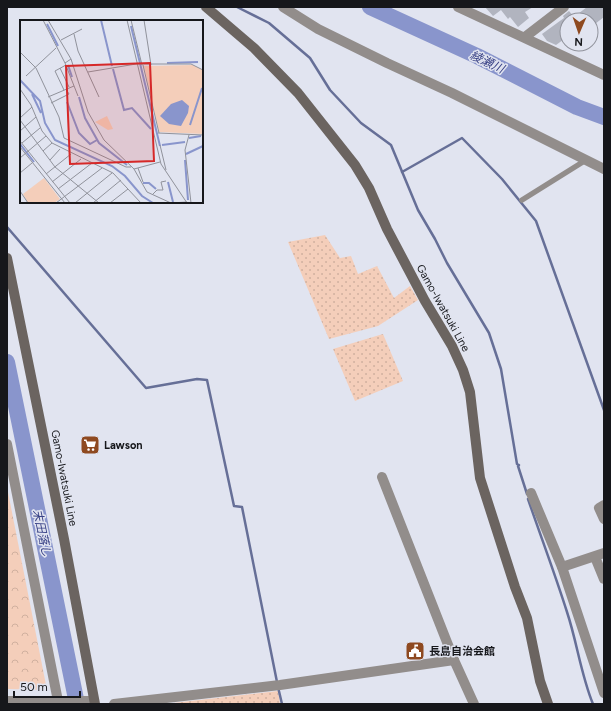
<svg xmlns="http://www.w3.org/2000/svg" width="611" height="711" font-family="Figtree,'Noto Sans JP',sans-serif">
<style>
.grass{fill:url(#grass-dots)}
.park{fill:url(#park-crowns)}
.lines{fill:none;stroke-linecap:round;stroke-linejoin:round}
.stream{stroke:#666f97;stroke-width:2.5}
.river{stroke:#8995cc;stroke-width:16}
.building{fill:#b1b4bf}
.service{stroke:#928d8b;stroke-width:5.5}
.minor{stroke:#928d8b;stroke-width:10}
.tertiary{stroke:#928d8b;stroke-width:10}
.secondary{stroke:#6b6460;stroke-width:10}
.labels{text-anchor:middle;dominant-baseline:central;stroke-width:3;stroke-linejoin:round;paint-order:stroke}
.street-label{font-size:11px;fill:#16171b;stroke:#e1e4f0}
.poi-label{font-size:11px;font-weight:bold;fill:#16171b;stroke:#e1e4f0;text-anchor:start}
.water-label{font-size:12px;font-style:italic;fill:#3a4387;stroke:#e1e4f0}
.inset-river{fill:none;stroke:#8995cc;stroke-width:2}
.inset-road{fill:none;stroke:#90929b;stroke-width:1}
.view{fill:#d62828;fill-opacity:0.15;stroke:#d62828;stroke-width:2}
.inset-edge{fill:none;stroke:#16171b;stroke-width:2}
</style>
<defs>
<pattern id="grass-dots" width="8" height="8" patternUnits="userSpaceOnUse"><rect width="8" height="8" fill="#f4ceba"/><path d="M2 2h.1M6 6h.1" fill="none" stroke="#d0b09f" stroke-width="1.8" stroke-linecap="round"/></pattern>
<pattern id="park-crowns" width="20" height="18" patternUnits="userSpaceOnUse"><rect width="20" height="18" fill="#f4ceba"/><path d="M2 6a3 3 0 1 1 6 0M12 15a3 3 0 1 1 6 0" fill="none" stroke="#d0b09f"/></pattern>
</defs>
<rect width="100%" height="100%" fill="#e1e4f0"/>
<g class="grass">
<polygon points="325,235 340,258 351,256 358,274 377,266 394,298 410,286 418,300 378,326 329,339 288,242"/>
<polygon points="383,334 403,381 355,401 333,349"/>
<polygon points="278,691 280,704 173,703"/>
</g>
<polygon class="park" points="7,487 47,690 7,689"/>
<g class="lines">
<g class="stream">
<polyline points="237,7 269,23 310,58 330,90 361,123 391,145 418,210 435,239 447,263 489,333 501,369 517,464 519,465 518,466 527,494"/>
<polyline points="402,172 462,138 502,179 536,221 604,410"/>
<polyline points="7,227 146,388 197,379 207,380 234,506 242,507 277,682"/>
<path d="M528 499C541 537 555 574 567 612 577 642 581 675 593 704"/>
<polyline points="278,687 282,704"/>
</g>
<g class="river">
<polyline points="370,7 477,56 577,107 604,117"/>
<polyline points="7,362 77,704"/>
</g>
</g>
<g class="building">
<polygon points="485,7 533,7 525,12 529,18 518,27 510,17 508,19 501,10 493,16"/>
<polygon points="587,7 604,7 604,17 591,27 591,20 567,20 567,37 556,45 547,41 542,34 564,18 563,16 569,11 574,17"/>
</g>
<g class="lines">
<polyline class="service" points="522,200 586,160"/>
<g class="minor">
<polyline points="283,7 318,29 387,63 452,93 604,169"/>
<polyline points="458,7 604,75"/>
<polyline points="525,37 564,7"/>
<polyline points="7,444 58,701"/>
<polyline points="382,477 454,660 474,704"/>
<polyline points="531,493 562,567 604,693"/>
<polyline points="604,505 599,508 604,519"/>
<polyline points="595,557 604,579"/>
<polyline points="562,567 604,553"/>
<polyline points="114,704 280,685 454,660"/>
</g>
<polyline class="tertiary" points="7,701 94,701"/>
<g class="secondary">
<polyline points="206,7 254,48 298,93 355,165 369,188 387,229 425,301 452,346 463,370 470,392 480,478 515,587 527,618 540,681 548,704"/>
<polyline points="7,258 64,539 95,704"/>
</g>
</g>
<defs>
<symbol id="supermarket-square" viewBox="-11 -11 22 22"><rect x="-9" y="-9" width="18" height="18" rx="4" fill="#8e4920" stroke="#e1e4f0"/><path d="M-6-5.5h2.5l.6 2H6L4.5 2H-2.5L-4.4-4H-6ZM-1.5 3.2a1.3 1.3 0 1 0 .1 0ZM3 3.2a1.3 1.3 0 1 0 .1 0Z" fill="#fff"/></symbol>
<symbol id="civic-square" viewBox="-11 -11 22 22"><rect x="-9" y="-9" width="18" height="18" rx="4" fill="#8e4920" stroke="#e1e4f0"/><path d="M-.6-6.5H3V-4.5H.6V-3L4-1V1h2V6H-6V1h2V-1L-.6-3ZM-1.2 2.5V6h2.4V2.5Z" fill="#fff"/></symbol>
</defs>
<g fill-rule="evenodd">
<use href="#supermarket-square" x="79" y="434" width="22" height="22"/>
<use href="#civic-square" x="404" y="640" width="22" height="22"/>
</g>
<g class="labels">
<g class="street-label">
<text transform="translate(443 308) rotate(61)">Gamo-Iwatsuki Line</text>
<text transform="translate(64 478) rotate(79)">Gamo-Iwatsuki Line</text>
</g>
<g class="poi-label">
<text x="104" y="445">Lawson</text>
<text x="429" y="651">長島自治会館</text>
</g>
<g class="water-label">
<text transform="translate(487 62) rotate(25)">綾瀬川</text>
<text transform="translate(42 533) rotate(78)">末田落し</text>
</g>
</g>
<g transform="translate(20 20)">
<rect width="183" height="183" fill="#e1e4f0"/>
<path d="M87 96 93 109 88 110 75 102Z" fill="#f4ceba"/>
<path d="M173 45 183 50V114L139 112 124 46ZM24 158 40 179 34 183H8L3 174Z" fill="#f4ceba"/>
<path d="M21 164 31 178 25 183H14L9 173Z" fill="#f4ceba"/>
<path d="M162 80 169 86 168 93 161 106 149 104 140 96 151 84Z" fill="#8995cc"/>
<path class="inset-river" d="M81 0 92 46M27 4 38 26M111 6 140 126M147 43 178 42M48 45 52 57M93 49 104 90 112 88 131 109M0 60 20 81 25 103 35 120 92 146 105 156 122 176 133 183M12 74 21 93M59 77 65 98 79 123 107 145M47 82 59 113 70 124 77 120M170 105 182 68M169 118 181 116M0 124 14 142M142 125 165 122M166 134 183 126M165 140 168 180M148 162 153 182M123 163H129L136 169"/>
<path class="inset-road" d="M23 0 45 43M28 0 51 39 68 92 84 120 114 149 127 172 151 183 167 182M107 0 141 144 167 183M111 0 122 45M124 0 131 45M54 14 58 31 79 77M41 20 62 9M0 32 16 48 39 97 44 118 106 147H111M51 39 45 43 58 76M123 45 139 113M40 48 49 67M68 52 116 44H171L183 50M6 56 36 28M0 69 11 85 22 111 32 123 93 153 121 183M44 70 35 51 46 45M28 77 54 66M31 83 49 74 46 69M0 98 12 87M0 100 35 147 79 183M0 111 16 97M138 113 183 115M169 115 165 130 171 183M0 121 50 183M2 123 20 108M140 125 146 150M0 127 45 183M23 131 32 123M0 138 26 116M30 140 40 129M118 148 123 162M114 149 140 142M0 153 12 143M26 154 51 134M32 162 61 139M38 169 72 143M0 171 8 183M132 175 137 170H143L141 162 146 161M36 183 82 148M55 183 92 153M73 183 101 160M90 183 108 169"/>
<path class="view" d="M130 43 134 141 50 144 46 46Z"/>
<rect width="183" height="183" class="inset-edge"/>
</g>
<rect width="611" height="711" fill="none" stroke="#16171b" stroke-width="16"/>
<g transform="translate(579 32) rotate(182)"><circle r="19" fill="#e1e4f0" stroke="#90929b"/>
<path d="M0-3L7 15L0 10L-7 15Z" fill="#8e4920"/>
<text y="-6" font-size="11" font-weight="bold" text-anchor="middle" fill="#16171b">N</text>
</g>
<path d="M14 691v6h66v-6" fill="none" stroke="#16171b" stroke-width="2"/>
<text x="20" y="691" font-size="12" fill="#16171b" stroke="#e1e4f0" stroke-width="3" paint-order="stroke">50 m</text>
</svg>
